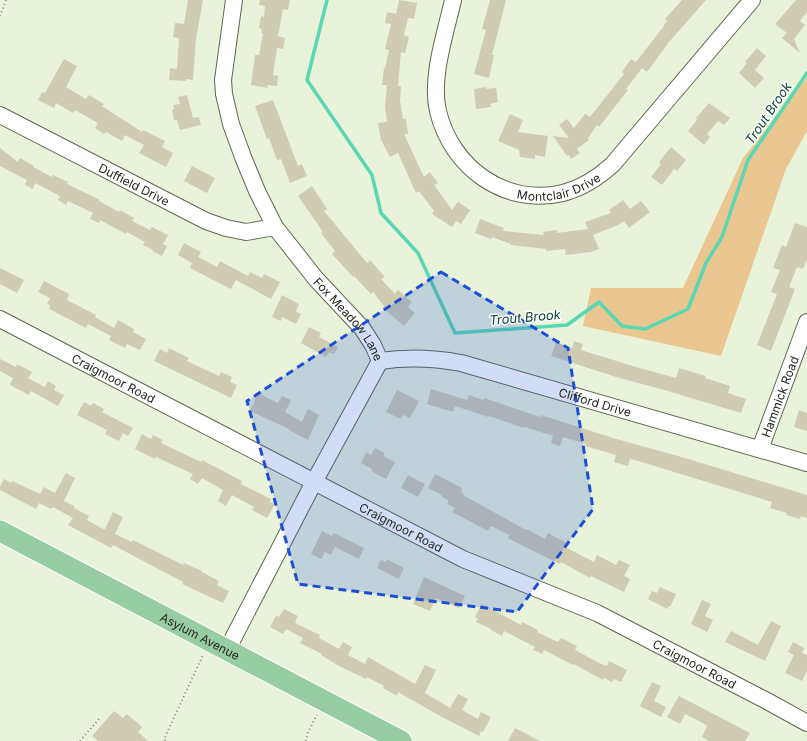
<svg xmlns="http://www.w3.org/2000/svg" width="807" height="741" font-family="Inter,sans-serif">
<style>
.green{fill:#eac791}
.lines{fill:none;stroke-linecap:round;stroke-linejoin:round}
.stream{stroke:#5ad6b3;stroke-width:3.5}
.building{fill:#cfccb2}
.minor-casing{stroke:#5f6752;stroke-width:18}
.major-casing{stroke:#fff;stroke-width:23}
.path{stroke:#818777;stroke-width:2;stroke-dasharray:1 3;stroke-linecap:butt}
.minor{stroke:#fff;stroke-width:16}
.major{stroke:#98cda2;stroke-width:21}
.marked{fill:#1d4ed8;fill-opacity:0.2;stroke:#1d4ed8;stroke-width:3;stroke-dasharray:8 5;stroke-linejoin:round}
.labels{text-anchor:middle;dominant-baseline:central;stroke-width:3;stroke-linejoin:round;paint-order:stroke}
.street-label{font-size:12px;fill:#24281f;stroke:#fff}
.water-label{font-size:13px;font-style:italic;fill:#0e4537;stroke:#fff}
</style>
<rect width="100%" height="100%" fill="#e9f3da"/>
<polygon class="green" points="807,77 807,131 786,169 721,356 583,326 591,288 683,288 743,158"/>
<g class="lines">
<polyline class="stream" points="327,0 307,80 372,175 381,213 418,253 455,333 567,325 599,302 622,326 645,329 688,309 706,263 722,237 748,160 807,73"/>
</g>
<g class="building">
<polygon points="188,0 203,0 196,39 193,80 186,79 186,81 169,80 170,68 177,69 179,38 173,37 175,23 184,24"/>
<polygon points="260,0 290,0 288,10 283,9 278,36 285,38 283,49 277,48 273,75 278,76 277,86 267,85 268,88 251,85 255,55 259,55 263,34 261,33 262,29 259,28 261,16 264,17 265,6 259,5"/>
<polygon points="399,0 417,3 414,19 408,18 404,35 409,37 405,53 401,52 398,86 401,86 400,100 403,119 406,119 408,134 404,134 424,177 430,172 438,183 434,185 452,210 458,202 470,210 461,224 456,221 452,227 432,214 434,211 419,191 416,193 398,153 390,157 381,140 378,123 387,122 385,107 387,85 382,85 384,68 385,68 389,50 385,49 391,24 385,23 387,12 396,14"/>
<polygon points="490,0 506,0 492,55 494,55 489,78 474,74 486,30 482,29"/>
<polygon points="682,0 706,0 669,42 647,72 642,68 626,89 628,90 599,127 597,125 588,138 589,140 577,149 580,153 571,159 569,155 567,156 553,136 569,138 559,125 567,119 574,128 585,114 590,117 624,74 622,72 631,59 636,62 664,26 664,25 667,21 665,19"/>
<polygon points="796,0 807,0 807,12 800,21 805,25 794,39 800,53 782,38 787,33 775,24"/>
<polygon points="757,48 766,56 755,70 764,78 755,88 739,73 747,63 745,62"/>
<polygon points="64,59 77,66 66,87 86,99 89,95 104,104 102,106 142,132 143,130 165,141 162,147 173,153 166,167 139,153 144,145 125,135 122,141 106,132 104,134 95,128 98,123 75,110 73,113 56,103 54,108 38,100 42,92 45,93"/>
<polygon points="487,87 486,89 496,88 498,102 490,104 491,107 476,109 474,89"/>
<polygon points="187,95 193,118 199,117 201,125 180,130 177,120 174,120 172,110 174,109 173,105 180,104 178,97"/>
<polygon points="273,100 298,166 302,164 307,176 290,183 281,159 277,160 269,138 267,139 255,106"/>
<polygon points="709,103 730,118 724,125 718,121 707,134 710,137 704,145 688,131 697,120 696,118"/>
<polygon points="510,114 523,120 518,132 548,136 545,157 535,155 535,159 520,157 519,150 498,141"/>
<polygon points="671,147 686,160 677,171 674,169 662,185 651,177 661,164 659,162"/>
<polygon points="0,148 18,162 20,158 34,166 33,167 52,177 53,175 68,182 67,184 100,200 99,201 119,212 120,210 134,218 132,221 150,230 152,227 168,235 163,244 167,246 162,256 152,251 153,250 143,245 145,242 127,232 126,234 100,220 99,223 90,219 93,213 68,201 66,205 58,200 60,196 35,183 33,189 25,185 27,180 0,166"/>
<polygon points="192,166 215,178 207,193 184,181"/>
<polygon points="312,186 327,209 324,211 367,263 370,260 385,277 381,279 395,294 398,290 412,302 408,307 415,313 404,326 383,308 384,306 373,292 371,294 354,276 353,277 332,254 335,251 321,233 323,232 298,196"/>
<polygon points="623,200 630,209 641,201 650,212 629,228 624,221 618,225 593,235 599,249 591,252 566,255 565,249 546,251 546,249 511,245 511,244 492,237 491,239 475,233 480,219 504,228 503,231 544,235 543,232 557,230 557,233 588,229 585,222 611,213 609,210"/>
<polygon points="795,223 807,227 807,259 803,269 797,267 789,287 795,289 771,351 757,345 777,294 771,292 780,270 773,268 782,245 786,247"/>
<polygon points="184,243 201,252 198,257 217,267 220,261 248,276 250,272 262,278 264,274 280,282 271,299 236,280 231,289 190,268 192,263 178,255"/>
<polygon points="0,268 24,280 17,293 0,284"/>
<polygon points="44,281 69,294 67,300 96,315 95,317 114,328 118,320 134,329 133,332 146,339 140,350 127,344 125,348 109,340 111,336 88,324 86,328 49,309 50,305 47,304 50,298 38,292"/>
<polygon points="282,295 299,304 296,311 301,314 296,324 282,317 281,321 272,317"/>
<polygon points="309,327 321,333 319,337 338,347 334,354 329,352 326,357 301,343"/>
<polygon points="574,341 583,344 581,350 636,367 676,378 679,368 706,376 705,378 730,386 728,393 746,399 741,413 661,389 616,377 551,356 556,342 572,348"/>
<polygon points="169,348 189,358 187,361 219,376 221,372 232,377 230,382 237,385 231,398 154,361 160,349 167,353"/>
<polygon points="0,359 16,367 17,364 32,372 28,378 45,387 48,381 56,386 54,390 64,395 58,406 31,391 29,395 10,385 13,378 0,371"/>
<polygon points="431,389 467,400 469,395 483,400 484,398 540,417 541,415 613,438 685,458 807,495 807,518 801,516 800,519 786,515 787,513 770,508 772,502 635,460 630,459 628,466 614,462 616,455 585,446 586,444 563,437 560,446 551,443 553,436 525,427 524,428 489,416 488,417 455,406 453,412 427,404"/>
<polygon points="397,390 419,401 410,418 403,415 401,419 386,412"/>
<polygon points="258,393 278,403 282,396 291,400 285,412 302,422 308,409 319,415 308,440 289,430 289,429 250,411"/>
<polygon points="84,402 91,406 93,403 104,409 102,412 133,428 128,436 123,433 119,441 105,434 107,430 77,415"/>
<polygon points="799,410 807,413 807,431 794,427"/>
<polygon points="142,434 151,439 153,435 163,440 161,443 201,462 202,460 242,481 241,484 271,499 270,502 275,504 267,518 252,510 254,507 232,495 226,506 218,501 223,490 202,478 198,484 190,479 193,474 156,457 155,459 135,449"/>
<polygon points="375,448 385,453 383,456 395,462 386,479 371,471 372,469 361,463 366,452 371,455"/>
<polygon points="66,473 75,478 64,501 74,506 74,508 89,516 87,520 103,529 105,529 113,512 123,517 115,534 132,542 133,540 183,565 184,563 202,571 202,572 219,581 217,585 229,591 223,603 182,584 183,582 113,545 111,548 68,525 73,518 53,507 51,509 39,503 36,509 0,490 0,487 4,479 11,483 12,481 40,494 44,487 55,493"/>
<polygon points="435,474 462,488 461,492 464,494 463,495 526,530 527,529 545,539 548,533 569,544 567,548 594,562 597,555 616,565 619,560 630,565 624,576 630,579 624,592 591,576 590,578 561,562 560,564 523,546 508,538 509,535 491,526 488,531 452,512 455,508 447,504 449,501 441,496 442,495 428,488"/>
<polygon points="408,475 425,484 418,497 401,488"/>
<polygon points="322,531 332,536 334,533 364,548 359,559 335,547 331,555 325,552 321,559 311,554"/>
<polygon points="387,559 404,568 399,579 377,568 381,560 386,562"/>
<polygon points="424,577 465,596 459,608 436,598 430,611 413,604"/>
<polygon points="660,587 676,594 670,607 669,606 667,609 648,599 652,591 657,593"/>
<polygon points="702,600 711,604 705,616 713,620 707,632 691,624"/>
<polygon points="482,604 521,625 522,622 538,630 537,632 558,642 561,638 577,646 575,650 599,663 607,666 609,661 627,670 621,682 614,679 612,682 604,678 603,680 574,664 573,665 544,650 542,654 533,650 535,647 504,631 502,636 491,630 491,629 476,622 478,619 475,617"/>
<polygon points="284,609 298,616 295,622 297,624 320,635 319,638 339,649 343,642 352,647 348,655 365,664 368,657 415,684 425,665 436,670 425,693 450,708 458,694 468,699 462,710 478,719 481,712 491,717 483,732 481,731 479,736 440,716 398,692 397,696 383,688 384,686 367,677 366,679 339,666 321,655 322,654 300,643 303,638 286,629 283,634 270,627 276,616 279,617"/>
<polygon points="771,621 781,626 765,661 725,642 731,631 758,645"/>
<polygon points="793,642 804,648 802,653 807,655 807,671 802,681 785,673 794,655 788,652"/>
<polygon points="652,682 661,686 654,701 666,707 661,717 640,706"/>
<polygon points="679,696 750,733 745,741 709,741 702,737 707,726 701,722 685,714 680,724 667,717"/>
<polygon points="114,711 123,718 127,714 142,727 138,732 148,741 98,741 92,736"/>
<polygon points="515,728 540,741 508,741"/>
</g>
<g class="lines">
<defs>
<g id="minor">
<path id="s1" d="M234 0 223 80 224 94 231 124 243 157 257 191 275 227 316 279 362 328 373 345 380 361"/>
<path id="s2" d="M453 0C446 32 430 78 438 111 451 167 505 207 563 193 582 188 599 177 613 164L752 0"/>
<path id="s3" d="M0 115 206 221 226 228 246 232 275 227"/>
<path id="s4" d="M0 319 463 559 597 613 767 701 807 723"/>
<path id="s5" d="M380 361C407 357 434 358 461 363L807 463"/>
<path id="s6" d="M760 449 807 322"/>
<polyline points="227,650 314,482 380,361"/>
</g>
<g id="major">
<path id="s7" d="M0 531 401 741"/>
</g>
</defs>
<use href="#minor" class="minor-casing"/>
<use href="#major" class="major-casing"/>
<g class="path">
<polyline points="0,16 6,0"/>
<polyline points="80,741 99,719"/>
<polyline points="165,741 165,737 203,655"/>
<polyline points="306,741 308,732 317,715"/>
</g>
<use href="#minor" class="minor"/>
<use href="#major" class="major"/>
</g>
<path class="marked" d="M441 272 568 348 593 509 517 612 298 584 247 401Z"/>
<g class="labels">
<g class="street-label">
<text stroke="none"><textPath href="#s2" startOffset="276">Montclair Drive</textPath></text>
<text stroke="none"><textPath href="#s3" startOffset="151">Duffield Drive</textPath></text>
<text stroke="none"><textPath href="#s1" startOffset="356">Fox Meadow Lane</textPath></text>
<text stroke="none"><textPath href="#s4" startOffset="128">Craigmoor Road</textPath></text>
<text stroke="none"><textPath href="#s6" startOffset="56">Hammick Road</textPath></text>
<text stroke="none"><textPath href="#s5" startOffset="221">Clifford Drive</textPath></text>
<text stroke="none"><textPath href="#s4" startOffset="452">Craigmoor Road</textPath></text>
<text stroke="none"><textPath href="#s7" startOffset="226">Asylum Avenue</textPath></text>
<text stroke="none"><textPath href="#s4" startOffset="776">Craigmoor Road</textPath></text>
</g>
<g class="water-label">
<text transform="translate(768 113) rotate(-56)">Trout Brook</text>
<text transform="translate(525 317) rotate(-5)">Trout Brook</text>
</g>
</g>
</svg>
